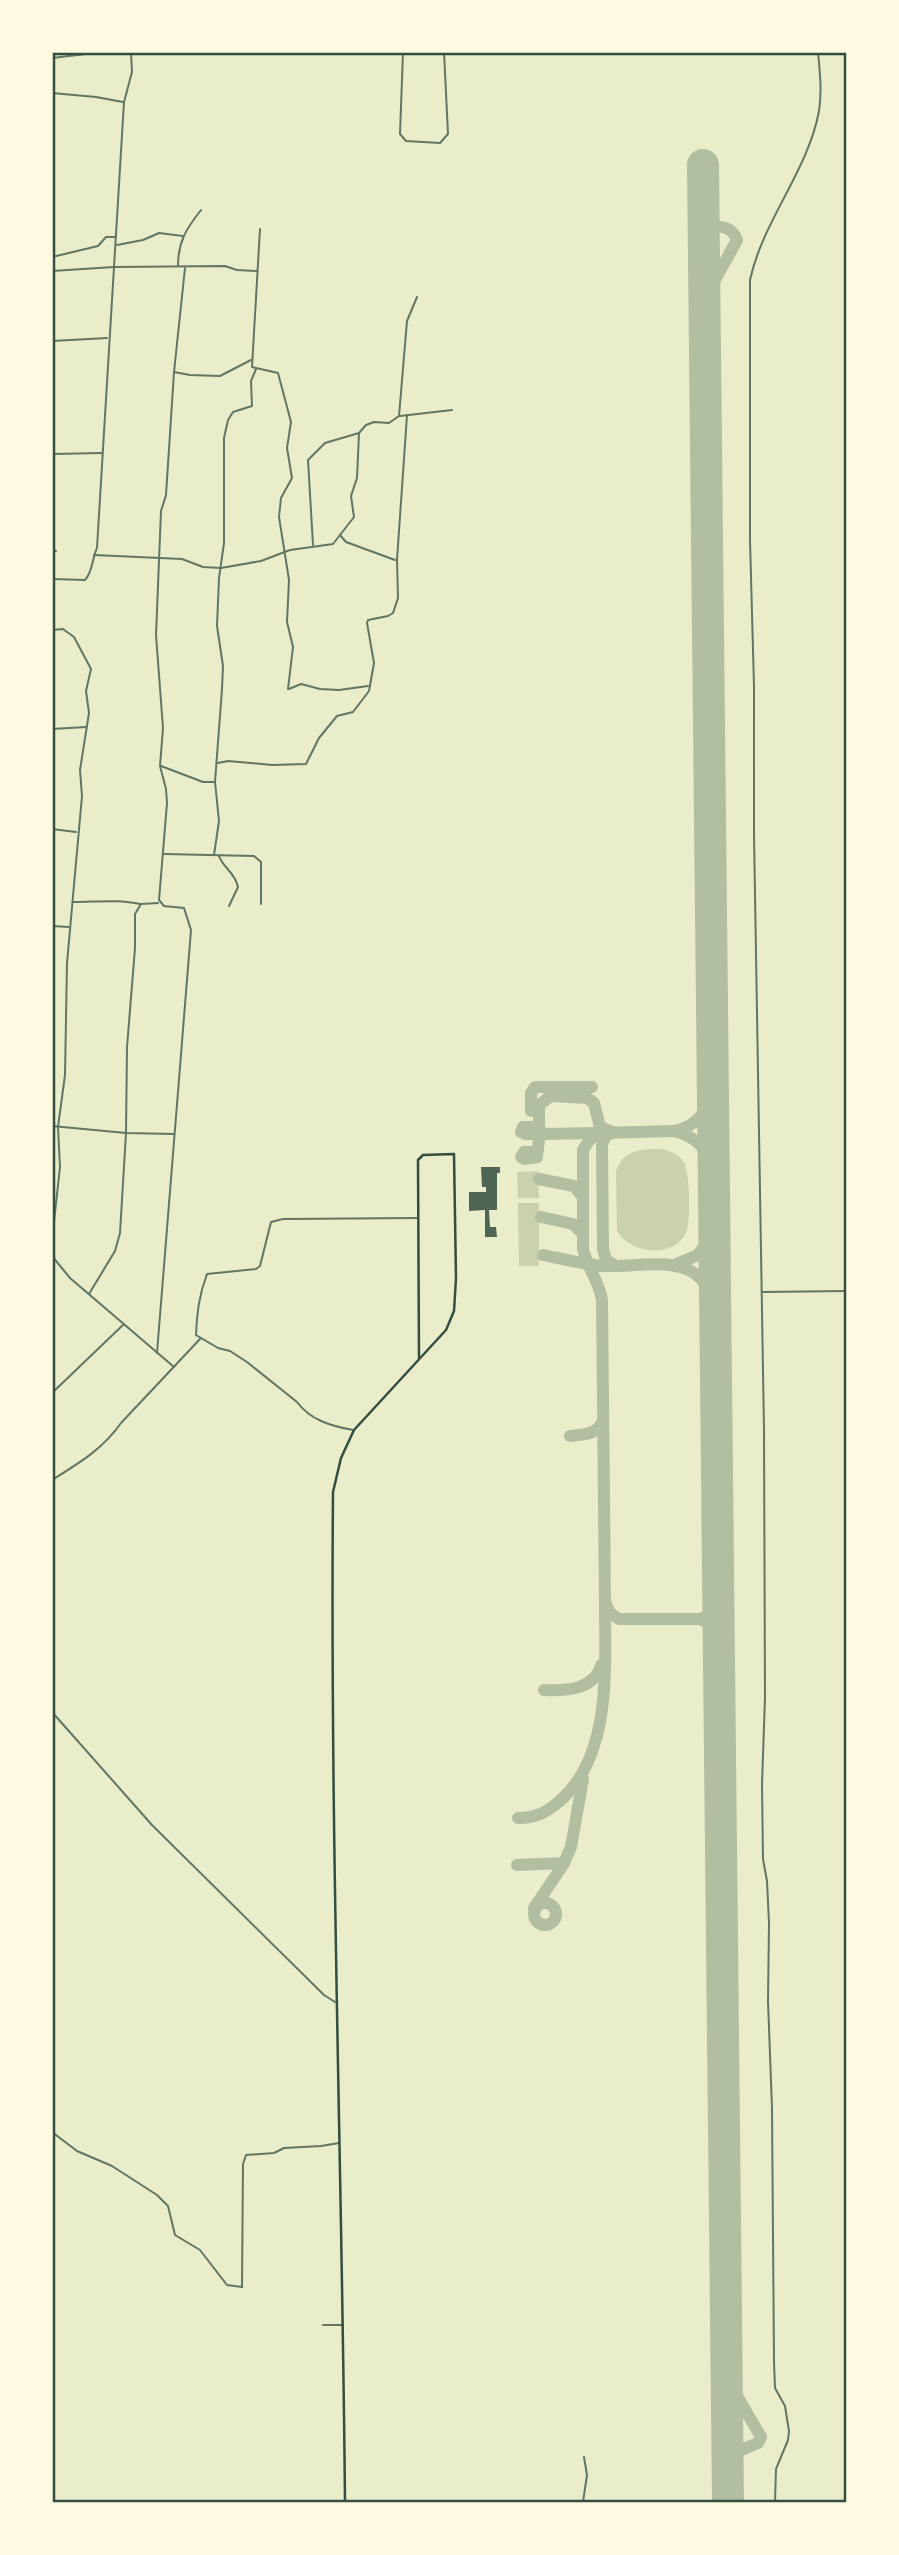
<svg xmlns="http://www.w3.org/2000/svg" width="899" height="2555" font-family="Signika,sans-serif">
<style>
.green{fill:#cad2ad}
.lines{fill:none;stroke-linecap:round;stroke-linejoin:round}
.taxiway{stroke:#b2bea0;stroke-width:12}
.runway{stroke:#b2bea0;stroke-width:32}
.building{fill:#4f6655}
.minor{stroke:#617663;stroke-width:2}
.secondary{stroke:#344e41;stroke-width:2.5}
.neatline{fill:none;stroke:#344e41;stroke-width:2.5}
</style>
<rect width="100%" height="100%" fill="#e9edc9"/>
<g class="green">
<path d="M662 1149C671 1151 679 1154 684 1163 690 1173 691 1222 686 1233 674 1259 630 1254 617 1231L616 1171C624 1149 641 1149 662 1149Z"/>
<polygon points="538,1171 539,1198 518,1198 517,1172"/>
<polygon points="518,1203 539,1203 539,1266 519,1266"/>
</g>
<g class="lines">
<g class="taxiway">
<path d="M704 271C702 263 698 256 698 248 698 225 729 218 737 240L711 287 705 308"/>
<polyline points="531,1111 531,1093 535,1087 592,1087"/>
<polyline points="534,1127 523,1127 521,1132 525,1134 543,1134"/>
<path d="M675 1131C696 1126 705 1114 713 1094"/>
<polyline points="613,1132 605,1137 602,1145 603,1249 606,1260 616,1266"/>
<polyline points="545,1134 539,1130 539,1105 551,1096 587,1098 594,1103 600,1127 613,1132"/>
<polyline points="534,1152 524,1152 521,1157 524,1159 537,1157 539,1139 543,1134 596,1133"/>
<path d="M714 1176C710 1152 699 1137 674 1131L601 1133 590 1139 583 1150V1249C587 1267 599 1281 602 1300L605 1602 610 1613 619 1619H700L712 1625 719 1637"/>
<polyline points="539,1179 574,1186 583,1197"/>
<polyline points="541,1217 573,1224 583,1234"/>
<path d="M543 1255C562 1259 582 1264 601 1266 646 1268 701 1248 715 1306"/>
<polyline points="674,1265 698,1255 715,1230"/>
<path d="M570 1436C584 1434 598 1435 603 1420"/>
<polyline points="700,1619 709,1615 719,1601"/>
<path d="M544 1690C567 1691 594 1690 602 1664"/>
<path d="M518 1818C537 1818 547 1812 561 1800 612 1754 605 1667 605 1604"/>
<polyline points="517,1865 564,1863"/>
<circle cx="545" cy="1914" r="11"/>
<polyline points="534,1908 563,1865 571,1847 583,1779"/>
<polyline points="727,2369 733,2389 761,2437 758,2443 741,2450 728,2444 721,2431 727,2406"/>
</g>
<polyline class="runway" points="703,165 728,2502"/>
</g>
<polygon class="building" points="481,1167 500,1167 500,1173 497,1173 497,1210 489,1210 490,1227 496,1227 497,1237 485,1237 485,1210 469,1211 469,1192 486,1192 486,1187 482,1187"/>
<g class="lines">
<g class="minor">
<polyline points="403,52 400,134 406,141 440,143 448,134 444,52"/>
<polyline points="52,58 103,52"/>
<polyline points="52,93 96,97 123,102"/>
<polyline points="260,229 252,367 278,373 291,422 287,448 292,478 281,498 279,517 289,580 287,622 293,647 288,689"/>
<polyline points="117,245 143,240 159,233 183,236"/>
<polyline points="52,257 98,246 106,237 116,237"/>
<path d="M178 266C178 242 186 229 201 210"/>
<polyline points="52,271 114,267 225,266 237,270 257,271"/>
<polyline points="52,341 107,338"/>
<polyline points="174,372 190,375 220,376 251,360"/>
<polyline points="400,416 452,410"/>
<polyline points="52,454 102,453"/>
<polyline points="340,535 346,542 395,560"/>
<polyline points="313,545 308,460 325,443 359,433 366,425 374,422 389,423 399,416 407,321 417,297"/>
<polyline points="52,550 56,551"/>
<polyline points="94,555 182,559 203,567 221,568 261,561 290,550 333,544 354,517 351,496 357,478 359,433"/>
<path d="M52 579 85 580C93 572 92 558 97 548L124 102 132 72 131 52"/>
<polyline points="52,630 63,629 74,637 91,669 86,691 89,713 80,770 82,796 67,963 65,1075 58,1127 60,1167 52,1240"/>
<polyline points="289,689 301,684 320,689 339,690 368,686"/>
<polyline points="52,729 86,727"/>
<polyline points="218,763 228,761 272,765 306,764 319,738 337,716 353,712 369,691 374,663 367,623 368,620 388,616 393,613 398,598 397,560 407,415"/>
<polyline points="161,766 203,782 215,782"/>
<polyline points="52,829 76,832"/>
<polyline points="164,854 254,856 261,862 261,904"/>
<polyline points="214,855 219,821 215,782 222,689 223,666 217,626 219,578 224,543 224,438 228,420 233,412 252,406 251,381 256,369"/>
<path d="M219 856C223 868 235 872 238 887L229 906"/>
<path d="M73 902C96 902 119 899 140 904"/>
<polyline points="52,926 69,927"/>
<polyline points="52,1126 126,1133 174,1134"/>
<polyline points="52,1256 70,1278 174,1367"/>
<polyline points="763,1292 846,1291"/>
<polyline points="89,1294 115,1251 120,1233 126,1133 127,1047 135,948 135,914 141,904 158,903"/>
<polyline points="157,1353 191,930 184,908 164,906 159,900 167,803 166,789 160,766 163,728 156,635 161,511 166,495 174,372 185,268"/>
<polyline points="52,1393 124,1324"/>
<path d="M353 1430C331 1426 310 1420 297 1402L247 1362 230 1351 218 1348 196 1335C197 1313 199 1295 207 1274L256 1269 260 1266 271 1222 283 1219 418 1218"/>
<path d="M52 1480C79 1463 103 1449 121 1423L200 1339"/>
<polyline points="52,1712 152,1825 324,1995 335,2002"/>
<polyline points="52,2132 77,2151 112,2166 157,2195 168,2206 175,2235 200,2250 227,2285 242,2287 243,2164 246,2155 274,2153 284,2148 321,2146 339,2143"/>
<polyline points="323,2325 343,2325"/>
<polyline points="583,2502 587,2475 584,2457"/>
<path d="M775 2502 776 2469 788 2440 789 2431 785 2406 775 2388 774 2362 772 2108 768 2001 769 1923 767 1881 763 1859 762 1784 765 1698 764 1430 754 834V686L750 540V280C763 220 808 171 819 111 822 92 820 72 818 52"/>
</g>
<path class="secondary" d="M345 2502C342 2166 330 1829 333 1492L341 1458 354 1430 446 1330 454 1311 456 1278 454 1154 423 1155 418 1160 419 1358"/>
</g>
<rect width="899" height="2555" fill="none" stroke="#fefae0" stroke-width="108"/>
<rect x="54" y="54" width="791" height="2447" class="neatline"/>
</svg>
